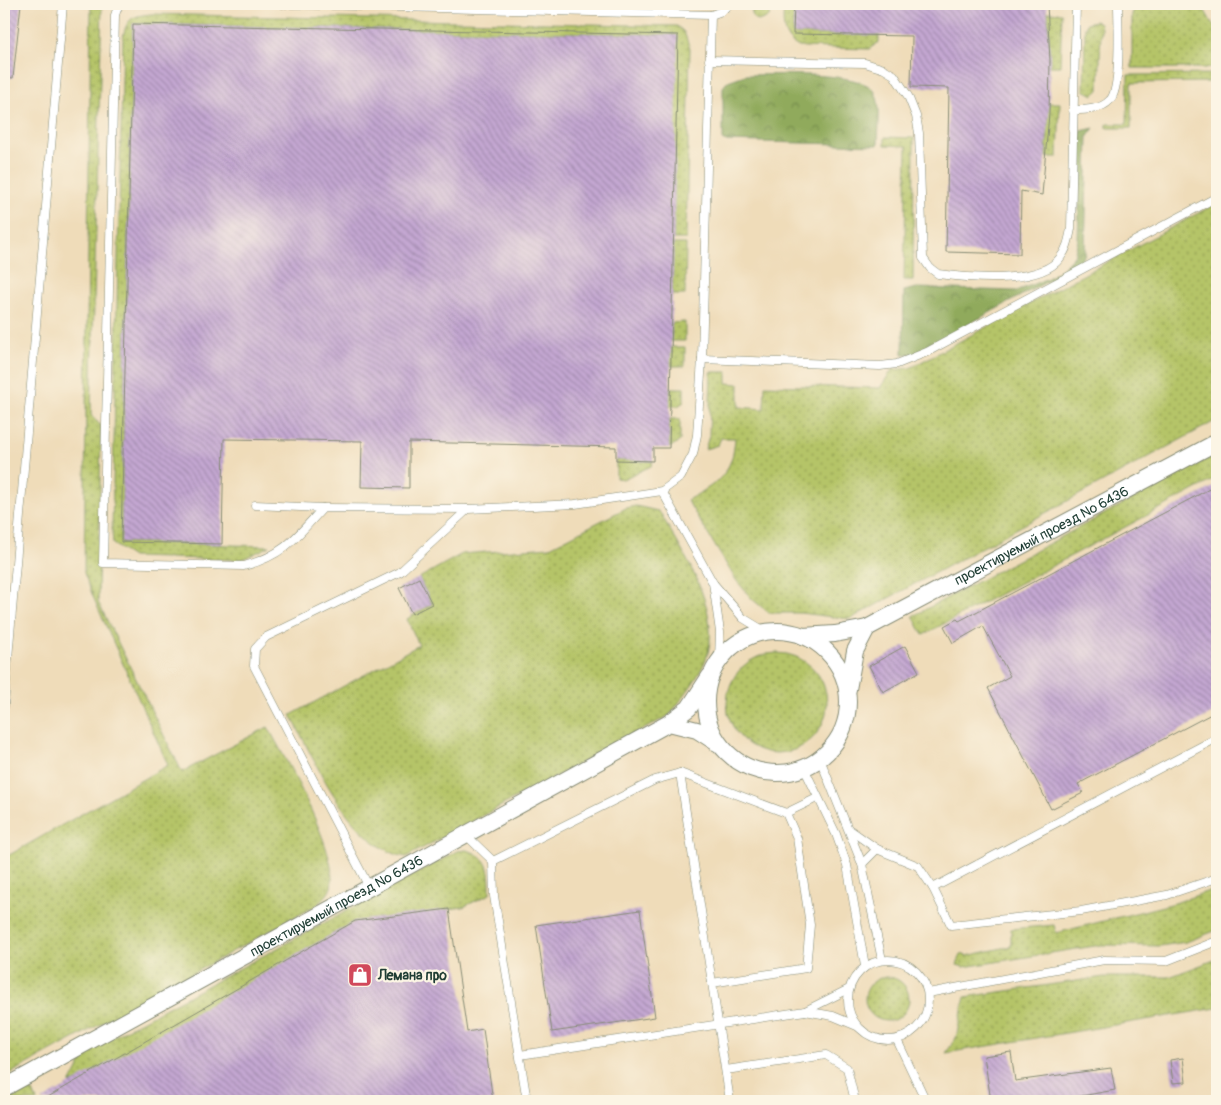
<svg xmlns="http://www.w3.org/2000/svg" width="1221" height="1105" font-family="Pangolin,sans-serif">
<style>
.grass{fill:url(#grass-dots);stroke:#6a804e}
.forest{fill:url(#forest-crowns);stroke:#587448}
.building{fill:url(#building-back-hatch)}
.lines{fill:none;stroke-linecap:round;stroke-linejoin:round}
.service-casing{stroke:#878c76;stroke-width:9}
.minor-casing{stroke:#878c76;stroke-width:18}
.service{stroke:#fff;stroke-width:8}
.minor{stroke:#fff;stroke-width:16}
.labels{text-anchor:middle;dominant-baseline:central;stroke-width:4.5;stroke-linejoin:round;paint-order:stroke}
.street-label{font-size:14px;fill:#1f3d34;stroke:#fcf5e5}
.poi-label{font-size:14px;font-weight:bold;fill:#1f3d34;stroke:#fcf5e5;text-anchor:start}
</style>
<defs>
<pattern id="grass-dots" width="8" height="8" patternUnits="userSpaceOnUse" patternTransform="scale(1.25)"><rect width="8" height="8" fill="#b5c467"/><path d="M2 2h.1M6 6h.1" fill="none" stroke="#93a056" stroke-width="1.8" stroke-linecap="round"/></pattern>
<pattern id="forest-crowns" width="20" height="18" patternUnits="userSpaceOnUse" patternTransform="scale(1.25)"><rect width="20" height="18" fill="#90aa5c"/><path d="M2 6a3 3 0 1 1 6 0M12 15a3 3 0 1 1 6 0" fill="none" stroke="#758c4d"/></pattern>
<pattern id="building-back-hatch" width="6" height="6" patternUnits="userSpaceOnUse" patternTransform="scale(1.25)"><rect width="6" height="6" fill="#c4a7d2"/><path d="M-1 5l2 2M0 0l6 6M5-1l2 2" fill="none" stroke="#9f89ab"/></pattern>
</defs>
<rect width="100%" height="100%" fill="#fcf5e5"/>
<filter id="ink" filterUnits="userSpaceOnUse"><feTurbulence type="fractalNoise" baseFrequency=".02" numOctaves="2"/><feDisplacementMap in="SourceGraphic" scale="10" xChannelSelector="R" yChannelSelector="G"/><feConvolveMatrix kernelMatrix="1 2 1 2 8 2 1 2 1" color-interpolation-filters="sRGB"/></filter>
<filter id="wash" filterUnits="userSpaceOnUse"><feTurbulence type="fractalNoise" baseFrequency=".0096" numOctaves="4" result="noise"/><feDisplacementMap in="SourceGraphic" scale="20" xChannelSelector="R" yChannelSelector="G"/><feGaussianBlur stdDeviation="1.12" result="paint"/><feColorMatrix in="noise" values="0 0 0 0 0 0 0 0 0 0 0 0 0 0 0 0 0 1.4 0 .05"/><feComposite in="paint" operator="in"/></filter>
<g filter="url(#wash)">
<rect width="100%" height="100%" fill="#efdcb9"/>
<g class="grass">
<path d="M91 4H102L91 415 101 426 98 602 182 772 268 727C284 757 341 855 331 887 329 894 322 900 317 905L4 1077V858L168 765 94 599 84 573Z"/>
<polygon points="750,4 758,4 758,10 771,11 769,17 758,21 753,18"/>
<path d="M784 4H794L793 34 879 35V42L869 49 799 47C780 38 783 22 784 4Z"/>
<polygon points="1137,4 1201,4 1217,32 1217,68 1132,68 1132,14"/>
<polygon points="1048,12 1062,13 1060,66 1050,66"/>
<path d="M151 14 677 26 684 32 690 48 686 239H673L677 35 133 24 121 542 270 546 241 560 132 557 113 544 112 530 123 37C127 18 132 16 151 14Z"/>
<polygon points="1095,21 1100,23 1101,29 1099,90 1093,95 1084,90 1085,27 1087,23"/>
<polygon points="1217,74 1217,82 1131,83 1131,128 1107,128 1107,124 1127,124 1128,75"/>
<polygon points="1049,103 1060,103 1058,157 1046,157"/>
<polygon points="885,137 914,138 913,280 904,280 907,146 885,145"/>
<path d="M1217 203V420L850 619 800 613H769L752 599 736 580 687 500C717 484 733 474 735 438H721L718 445 705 449 709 436 711 372H727V383L739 384V407L764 409 765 385 880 388 892 370 910 368Z"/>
<polygon points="673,244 686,244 685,295 672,295"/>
<polygon points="685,322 685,341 671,341 671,323"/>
<polygon points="671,347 685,347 685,366 670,366"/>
<polygon points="670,388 684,388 684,402 678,406 669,406"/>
<polygon points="669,419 680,419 680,441 669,448"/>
<polygon points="1217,454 1217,478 923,635 913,616"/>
<polygon points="616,460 653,461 651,466 623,479 616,478"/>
<path d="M636 506 658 511 661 514C682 552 720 606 708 653 702 675 683 696 670 715L406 857C351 847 314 760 291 715L419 645 407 619 432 604 419 578 462 554 550 547 626 508Z"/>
<circle cx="777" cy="703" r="50"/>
<path d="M466 850C490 856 490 871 490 894L463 907 449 909 70 1084 88 1050 458 851Z"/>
<polygon points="1217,888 1217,930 1186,942 1160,946 1101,945 964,967 957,965 961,954 967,956 1011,946 1011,929 1054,925 1056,933 1175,903"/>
<polygon points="1217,959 1217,1008 946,1053 956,1038 965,997 1104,977 1169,977"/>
<circle cx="887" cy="999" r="22"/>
<polygon points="24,1088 33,1092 37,1101 4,1101"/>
</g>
<g class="forest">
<path d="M745 75C770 75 863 70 875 92 882 106 878 129 878 145L723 141V87L728 81Z"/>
<polygon points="1094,128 1088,136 1085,254 1077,265 914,354 903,354 904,291 917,288 1017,291 1048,278 1063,268 1074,256 1078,240 1081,131"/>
</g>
<g id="blocks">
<g class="building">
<polygon points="4,4 21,4 13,78 4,77"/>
<polygon points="794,4 1047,4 1050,61 1049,114 1042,195 1021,191 1020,254 946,252 949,88 911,87 912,36 793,34"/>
<polygon points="133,24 678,35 669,448 653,448 653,461 616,460 616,447 409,442 409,488 361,487 362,441 224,439 222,544 121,542"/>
<polygon points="1217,485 1217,711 1078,784 1083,793 1051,809 988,688 1010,676 983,626 953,643 944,626 957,619 959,621"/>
<polygon points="419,578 432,604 412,614 399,588"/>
<polygon points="905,646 919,672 883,692 869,666"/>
<polygon points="449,909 467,1032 483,1029 493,1101 41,1101 355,921"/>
<polygon points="640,910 655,1017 552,1032 536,925"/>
<polygon points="1011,1052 1015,1081 1111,1068 1115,1090 1053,1101 991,1101 984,1056"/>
<polygon points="1183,1058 1186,1082 1173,1083 1170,1060"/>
</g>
</g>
</g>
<g filter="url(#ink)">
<use href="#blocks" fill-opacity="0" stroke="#878c76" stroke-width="1"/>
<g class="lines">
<defs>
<g id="service">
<path d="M119 4 115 15 103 563 244 566C285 555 296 537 323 508L468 509 575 504 662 491 681 477 693 454 697 435 702 359 711 15"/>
<polyline points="282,4 711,15 722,11 729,4"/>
<path d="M709 60 865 63 884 69 894 75 908 96 916 116 919 133 923 258 930 268 938 274C969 278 1040 285 1060 258 1067 250 1069 239 1071 229L1076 4"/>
<path d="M1073 110C1085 110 1101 110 1110 100 1122 88 1118 23 1118 4"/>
<polyline points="702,359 880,366 897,364 927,352 1217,197"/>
<polyline points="662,491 713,583 743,618 766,632"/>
<polyline points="255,505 323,508"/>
<polyline points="713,583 720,632 719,660"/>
<polyline points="4,706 63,4"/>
<polyline points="820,759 862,864 882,960"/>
<polyline points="804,768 836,834 847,865 865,966"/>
<polyline points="680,773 730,1101"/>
<polyline points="786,813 817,798"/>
<polyline points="850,830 877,849 918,866 933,888 1217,738"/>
<polyline points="466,835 493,861 494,896 527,1101"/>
<polyline points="493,861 655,780 680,773 786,813 797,838 810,925 806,968 712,983"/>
<polyline points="862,864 877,849"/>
<polyline points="369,887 254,666 255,649 266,637 400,572 468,509"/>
<polyline points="933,888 951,925 1081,911 1167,895 1217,878"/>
<circle cx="888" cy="1000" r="40"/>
<polyline points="928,993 1104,960 1166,961 1217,941"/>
<polyline points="805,1011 833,1016 857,1026"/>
<polyline points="897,1040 926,1101"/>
<polyline points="520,1055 805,1011 849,989"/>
<polyline points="726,1070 826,1055 847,1068 855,1101"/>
</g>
<g id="minor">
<circle cx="777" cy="702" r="71"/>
<path id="s1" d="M803 636 835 634 867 628 1217 442"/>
<polyline points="848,689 855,651 867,628"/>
<polyline points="669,723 697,730 717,743"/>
<path id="s2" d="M4 1088 669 723 689 708 710 676"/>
</g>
</defs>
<use href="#service" class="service-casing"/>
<use href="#minor" class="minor-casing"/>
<use href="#service" class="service"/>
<use href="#minor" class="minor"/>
</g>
</g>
<defs>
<symbol id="shop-square" viewBox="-11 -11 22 22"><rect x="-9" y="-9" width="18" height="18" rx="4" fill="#d1495b" stroke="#fcf5e5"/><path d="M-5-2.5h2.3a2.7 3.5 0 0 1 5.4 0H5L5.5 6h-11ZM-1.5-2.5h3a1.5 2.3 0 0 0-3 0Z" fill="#fff"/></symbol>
</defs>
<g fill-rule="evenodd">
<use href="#shop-square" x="346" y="961" width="28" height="28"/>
</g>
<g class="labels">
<g class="street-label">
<text stroke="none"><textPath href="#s1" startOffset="262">проектируемый проезд № 6436</textPath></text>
<text stroke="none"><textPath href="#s2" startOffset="379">проектируемый проезд № 6436</textPath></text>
</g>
<g class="poi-label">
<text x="378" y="975">Лемана про</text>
</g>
</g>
<rect width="1221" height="1105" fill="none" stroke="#fcf5e5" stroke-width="20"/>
</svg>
